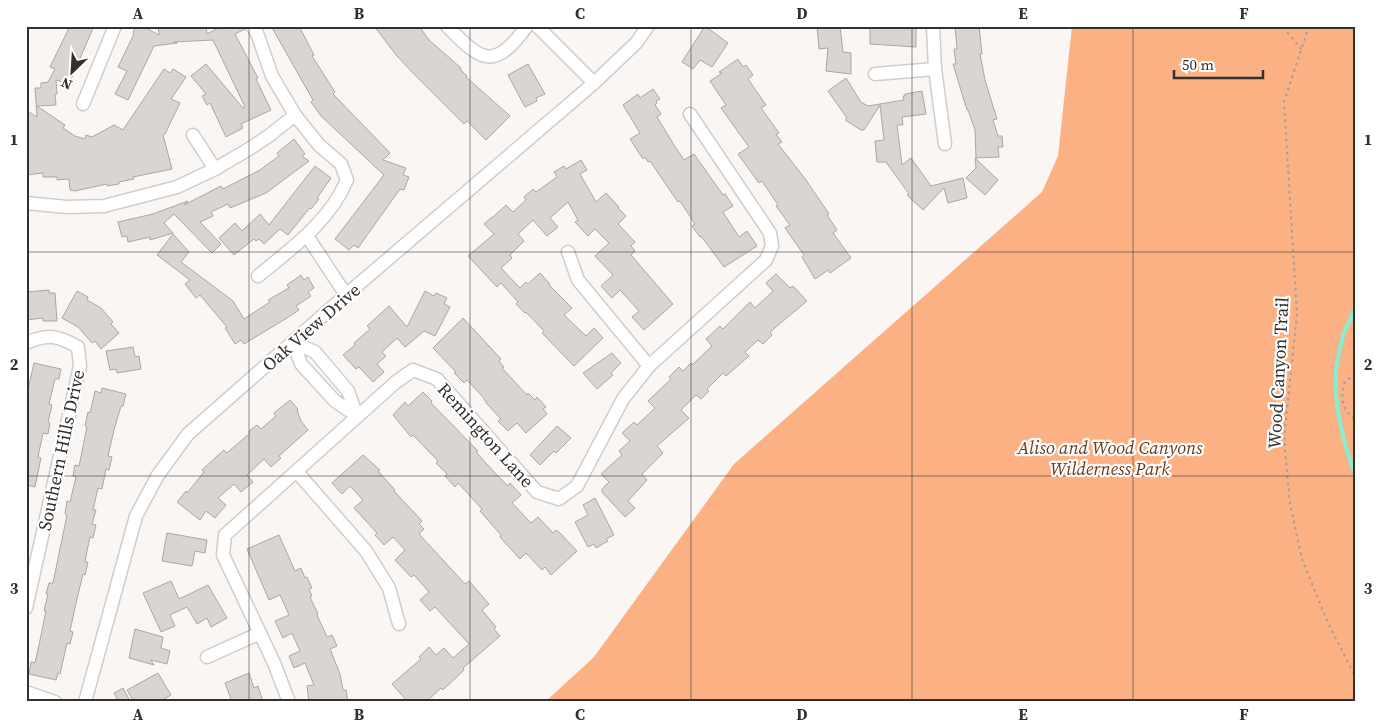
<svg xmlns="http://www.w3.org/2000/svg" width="1382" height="728" font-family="'Source Serif 4',serif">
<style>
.green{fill:#fbb184}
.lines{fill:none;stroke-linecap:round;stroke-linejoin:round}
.stream{stroke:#83f0d3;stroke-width:4}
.building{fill:#d8d5d3;stroke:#aba7a5}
.minor-casing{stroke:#d1cdcb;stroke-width:15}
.path{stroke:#a09d9c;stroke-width:2;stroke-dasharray:2.5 4;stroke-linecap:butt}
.minor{stroke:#fff;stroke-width:12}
.grid{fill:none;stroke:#323130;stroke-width:1;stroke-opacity:0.55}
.labels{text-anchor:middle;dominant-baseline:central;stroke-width:4.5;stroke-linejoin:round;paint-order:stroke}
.street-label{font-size:18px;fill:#323130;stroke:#fff}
.park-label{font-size:18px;font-style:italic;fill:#6d3b1a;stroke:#fff}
.neatline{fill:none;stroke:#323130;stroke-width:2}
.grid-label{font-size:16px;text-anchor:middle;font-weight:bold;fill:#323130}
</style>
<rect width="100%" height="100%" fill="#faf6f4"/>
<polygon class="green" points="1072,26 1356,26 1356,702 545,702 594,657 734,464 1042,192 1058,156"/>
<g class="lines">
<path class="stream" d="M1356 304C1353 315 1347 325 1343 336 1340 348 1336 362 1336 374 1334 406 1344 447 1356 476"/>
</g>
<g class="building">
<polygon points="70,26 94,26 69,84 56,80 57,94 55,94 56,105 37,106 65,125 63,128 75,136 85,139 86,135 92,137 114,125 123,130 164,69 170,73 173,69 186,77 171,99 180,103 165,134 163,135 172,169 133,177 134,179 119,182 119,184 107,186 107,184 75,191 70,190 69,179 57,180 57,177 43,177 43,173 26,175 26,110 37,117 35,88 41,88 41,83 48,82 55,69 50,67"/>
<polygon points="136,26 142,26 159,35 158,26 206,26 207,34 222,26 244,26 245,29 235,34 258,78 256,79 271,110 241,124 243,128 226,137 210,103 207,105 202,96 206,94 191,76 206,64 243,108 245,107 213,40 174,42 177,43 154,46 128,100 115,94 127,71 118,67 134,34 133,33"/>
<polygon points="271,26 299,26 314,55 312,56 335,92 333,94 390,153 383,160 406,168 403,175 409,177 404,190 400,189 358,248 354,245 349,250 335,239 384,175 321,116 311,102 313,100"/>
<polygon points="374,26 419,26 429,40 461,68 460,69 467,76 466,77 510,116 486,140 467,121 464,124 411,71 397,56"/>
<polygon points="705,26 728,43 712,67 700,60 693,69 682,62"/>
<polygon points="840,26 843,52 851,53 851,74 826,71 828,48 819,49 817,27"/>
<polygon points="870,26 916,26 916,47 870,44"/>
<polygon points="955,26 979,26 982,54 980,54 985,80 997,119 993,120 998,136 1002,136 1003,147 998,147 999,157 976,158 975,130 968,110 967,110 953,64 956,64 954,49 957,49"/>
<polygon points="738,59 743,67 746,65 753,75 748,79 766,105 761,108 779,133 776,134 782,142 778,144 806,180 829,214 827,215 837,230 833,233 851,258 830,273 828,270 815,279 802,257 804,255 785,228 790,225 776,206 778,205 762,181 759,183 738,154 749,147 721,108 726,105 710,81 722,73 719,72"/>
<polygon points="528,64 545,94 536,98 537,101 525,107 508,75"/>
<polygon points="846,78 861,102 868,106 904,100 903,96 905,96 905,94 922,91 926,114 902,117 903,125 897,125 902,165 911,158 931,186 963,178 967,198 948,203 944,188 923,210 907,195 909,194 886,162 877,162 875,141 884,140 880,105 864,130 861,130 845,120 847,118 828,91"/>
<polygon points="653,89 660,99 656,101 657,103 655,105 661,114 657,117 674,145 684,160 694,154 723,195 725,194 733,206 723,212 739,237 747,231 757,246 724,267 701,236 700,237 692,226 695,224 680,201 678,202 650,161 648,162 645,157 643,159 630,139 640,133 623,105 638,94 640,98"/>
<polygon points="294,139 305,154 302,156 309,161 266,193 230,208 228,204 211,212 213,216 200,222 221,244 212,253 174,214 164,223 173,233 150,240 150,237 128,242 127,236 122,237 118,222 153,214 188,201 184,205 221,186 223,189 260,170 279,156 277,153"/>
<polygon points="975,158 998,180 985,195 966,178 976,168"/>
<polygon points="581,160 587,170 580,174 596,202 606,193 619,207 618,208 626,216 618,224 635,242 631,246 635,251 631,255 673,304 644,330 632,317 639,311 620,290 612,298 601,286 613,275 595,256 609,243 595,229 588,236 575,222 578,220 568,202 550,218 558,227 547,236 533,220 518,234 524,241 510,255 512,258 501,268 520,288 526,282 528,284 540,273 550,284 549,285 572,308 564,315 586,336 594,328 603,338 574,366 542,333 544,331 526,312 525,313 516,304 518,302 501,283 497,287 468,256 494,234 484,224 492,217 492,218 506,205 513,212 526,200 524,197 533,189 536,192 557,177 554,172 564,166 566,169"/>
<polygon points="315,166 331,178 317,198 319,199 311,209 310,208 304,215 288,235 280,229 264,244 259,239 256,241 254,239 234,255 219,238 235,223 242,231 260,214 269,225"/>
<polygon points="173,234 189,252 181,262 233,301 244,319 270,302 268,300 289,288 287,285 301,275 304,280 308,277 314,288 308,292 311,296 296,306 299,310 287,318 244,344 241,340 235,344 225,328 227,327 200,295 196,298 185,284 190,280 157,255"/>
<polygon points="776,274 790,288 793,286 807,301 770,332 772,335 763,344 758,340 745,352 749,356 726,376 723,373 707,389 709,391 701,399 696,395 681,410 689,418 657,446 663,453 642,474 647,480 628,501 635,508 625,517 602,492 602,489 609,482 601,474 622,455 619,451 630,441 622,433 634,422 637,425 655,408 648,401 671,379 669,377 679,367 683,371 691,363 692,365 712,346 706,339 720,326 723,329 750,302 755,308 773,291 766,283"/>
<polygon points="49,290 49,293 55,293 57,321 43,321 43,318 26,320 26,292"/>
<polygon points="77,291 88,297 87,300 101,308 113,322 111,324 119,333 101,349 95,341 92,343 78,327 62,318"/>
<polygon points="425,291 434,296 436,293 447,298 444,304 450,307 435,336 424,331 405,347 397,338 382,352 386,356 377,364 384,372 373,382 359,367 356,369 343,355 355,345 354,343 370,329 367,326 389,306 407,327"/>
<polygon points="463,318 501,359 499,361 504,367 502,368 527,395 528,393 535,400 537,397 546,407 543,409 547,414 526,433 517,423 508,431 498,421 501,419 487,404 483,397 467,380 464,383 454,373 456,372 433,348"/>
<polygon points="133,347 135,357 139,356 141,369 117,373 116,369 110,370 106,351"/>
<polygon points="612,353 621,363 611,373 613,375 597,389 583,373"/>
<polygon points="34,363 61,369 59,379 55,379 49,404 52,405 48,422 50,423 48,434 43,433 38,457 41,458 35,487 26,485 26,398"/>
<polygon points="102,388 126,394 123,406 121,406 114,430 108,456 112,457 109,470 106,469 102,489 98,488 93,510 96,510 92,524 96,525 93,538 90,537 87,551 85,562 88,562 85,575 83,574 76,603 70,631 73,632 70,644 67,643 60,674 58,673 56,680 29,674 31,662 35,663 39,645 46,611 44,611 48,594 46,594 49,583 53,583 67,515 65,514 67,501 70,502 76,477 73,476 75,465 79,466 87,427 85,426 88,412 90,413 95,391 101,393"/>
<polygon points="423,392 432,401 431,403 478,451 476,452 496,474 508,486 510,483 521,495 512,503 531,523 538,517 553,533 556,530 560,533 577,551 551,575 545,567 542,570 526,553 520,559 500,537 501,535 480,511 482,509 458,483 455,487 445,476 447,474 436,463 438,461 413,435 411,437 393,415 405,402 408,406"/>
<polygon points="290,400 298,409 297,410 301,421 308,430 279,456 281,458 271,467 264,459 247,475 253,482 241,492 234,484 218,498 226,505 215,518 206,511 200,520 177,502 186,491 187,493 204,472 202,470 216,457 224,450 227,453 250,433 249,431 257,425 261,429 276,416 274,413"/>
<polygon points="557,426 571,438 556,453 554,451 540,465 530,455"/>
<polygon points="363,455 380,470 378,471 395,490 394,491 422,521 419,524 424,529 419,534 465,584 469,581 489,604 482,610 496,627 494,629 500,636 463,668 464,670 443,690 441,688 426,702 408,702 392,684 421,659 419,657 429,647 436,655 444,648 453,658 469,644 435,607 430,611 420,600 429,592 414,575 411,577 395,560 405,550 393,537 384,545 375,535 377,533 354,508 363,500 350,486 342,494 332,483"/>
<polygon points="595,498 614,535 606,539 608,541 596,548 594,544 588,547 575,522 588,515 583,505"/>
<polygon points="167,533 207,540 205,553 195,551 192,566 162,561"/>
<polygon points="279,535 295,571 301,568 305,578 307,577 312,588 309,589 312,596 310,597 318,614 317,615 327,637 332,635 337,646 330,649 340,674 343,690 346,690 348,702 309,702 307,686 314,685 305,663 294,668 289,656 300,651 292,633 283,638 275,621 289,615 280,595 269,600 247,549"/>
<polygon points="171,581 179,599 208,585 227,618 211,627 207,618 197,624 187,607 170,615 175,626 161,632 143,593"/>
<polygon points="135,629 163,637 161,648 170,651 167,664 151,660 154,665 129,658"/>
<polygon points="158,673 171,695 159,702 134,702 127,690"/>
<polygon points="249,673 254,688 258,686 263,702 232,702 225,683"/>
<polygon points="123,688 129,699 124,702 119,702 114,693"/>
</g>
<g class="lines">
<defs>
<g id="minor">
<path d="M252 26 257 33 272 76 295 115 319 145 341 164 347 180C330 221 291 249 258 276"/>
<path d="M447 26C482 62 494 71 527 26"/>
<polyline points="537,26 594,83"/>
<polyline points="933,26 935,69 945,144"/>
<polyline points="875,74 935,69"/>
<polyline points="83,104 115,26"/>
<polyline points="193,135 215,169"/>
<polyline points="26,203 67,207 104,206 177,187 215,169 249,149 270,135 295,115"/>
<polyline points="307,236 346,295"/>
<polyline points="568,252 578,280 649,366"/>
<polyline points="293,342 315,352 348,391 357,416"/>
<polyline points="293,342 301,364 335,401 357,416"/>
<path d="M26 343C48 333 59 336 78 347L80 366 26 608"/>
<polyline points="297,472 366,551 389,588 399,624"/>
<polyline points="207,657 260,633"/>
<polyline points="26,692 55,702"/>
<polyline points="85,702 136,516 158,475 188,434 346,295 594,83 636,43 648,26"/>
<polyline points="289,702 274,663 223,555 225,535 396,382 413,370 437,379 537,492 559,499 577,486 623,399 649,366 766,260 772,246 770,233 690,114"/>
</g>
</defs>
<use href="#minor" class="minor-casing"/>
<g class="path">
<polyline points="1286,26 1287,32 1302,50"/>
<polyline points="1309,26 1284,102 1297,314 1284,439 1290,504 1302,559 1328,623 1354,674 1356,682"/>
<path d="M1356 375 1345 381C1340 397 1341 410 1356 420"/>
</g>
<use href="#minor" class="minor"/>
</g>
<path class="grid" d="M249 26V702M470 26V702M691 26V702M912 26V702M1133 26V702M26 252H1356M26 476H1356"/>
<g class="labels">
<g class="street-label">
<text transform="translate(311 327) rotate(-41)">Oak View Drive</text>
<text transform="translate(1278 373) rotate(-87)">Wood Canyon Trail</text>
<text transform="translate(486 435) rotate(48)">Remington Lane</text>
<text transform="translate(61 450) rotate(-78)">Southern Hills Drive</text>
</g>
<g class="park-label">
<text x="1110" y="447">Aliso and Wood Canyons<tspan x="1110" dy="21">Wilderness Park</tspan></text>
</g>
</g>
<rect width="1382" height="728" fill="none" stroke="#ffffff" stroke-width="55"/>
<g transform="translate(72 72) rotate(205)" stroke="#ffffff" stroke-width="4" paint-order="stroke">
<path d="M0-4L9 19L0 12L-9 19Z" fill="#323130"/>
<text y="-8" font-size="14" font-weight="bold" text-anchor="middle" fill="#323130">N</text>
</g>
<path d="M1174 70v8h89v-8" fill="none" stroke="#323130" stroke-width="2.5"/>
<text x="1182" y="70" font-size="15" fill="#323130" stroke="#ffffff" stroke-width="4" paint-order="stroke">50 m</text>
<rect x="28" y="28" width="1326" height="672" class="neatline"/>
<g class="grid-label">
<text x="138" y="19">A</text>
<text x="359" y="19">B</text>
<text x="580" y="19">C</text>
<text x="802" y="19">D</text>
<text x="1023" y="19">E</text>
<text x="1244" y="19">F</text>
<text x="14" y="145">1</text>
<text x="1368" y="145">1</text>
<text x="14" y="370">2</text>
<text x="1368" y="370">2</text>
<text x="14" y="594">3</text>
<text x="1368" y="594">3</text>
<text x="138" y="720">A</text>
<text x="359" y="720">B</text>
<text x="580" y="720">C</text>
<text x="802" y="720">D</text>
<text x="1023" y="720">E</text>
<text x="1244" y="720">F</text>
</g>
</svg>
